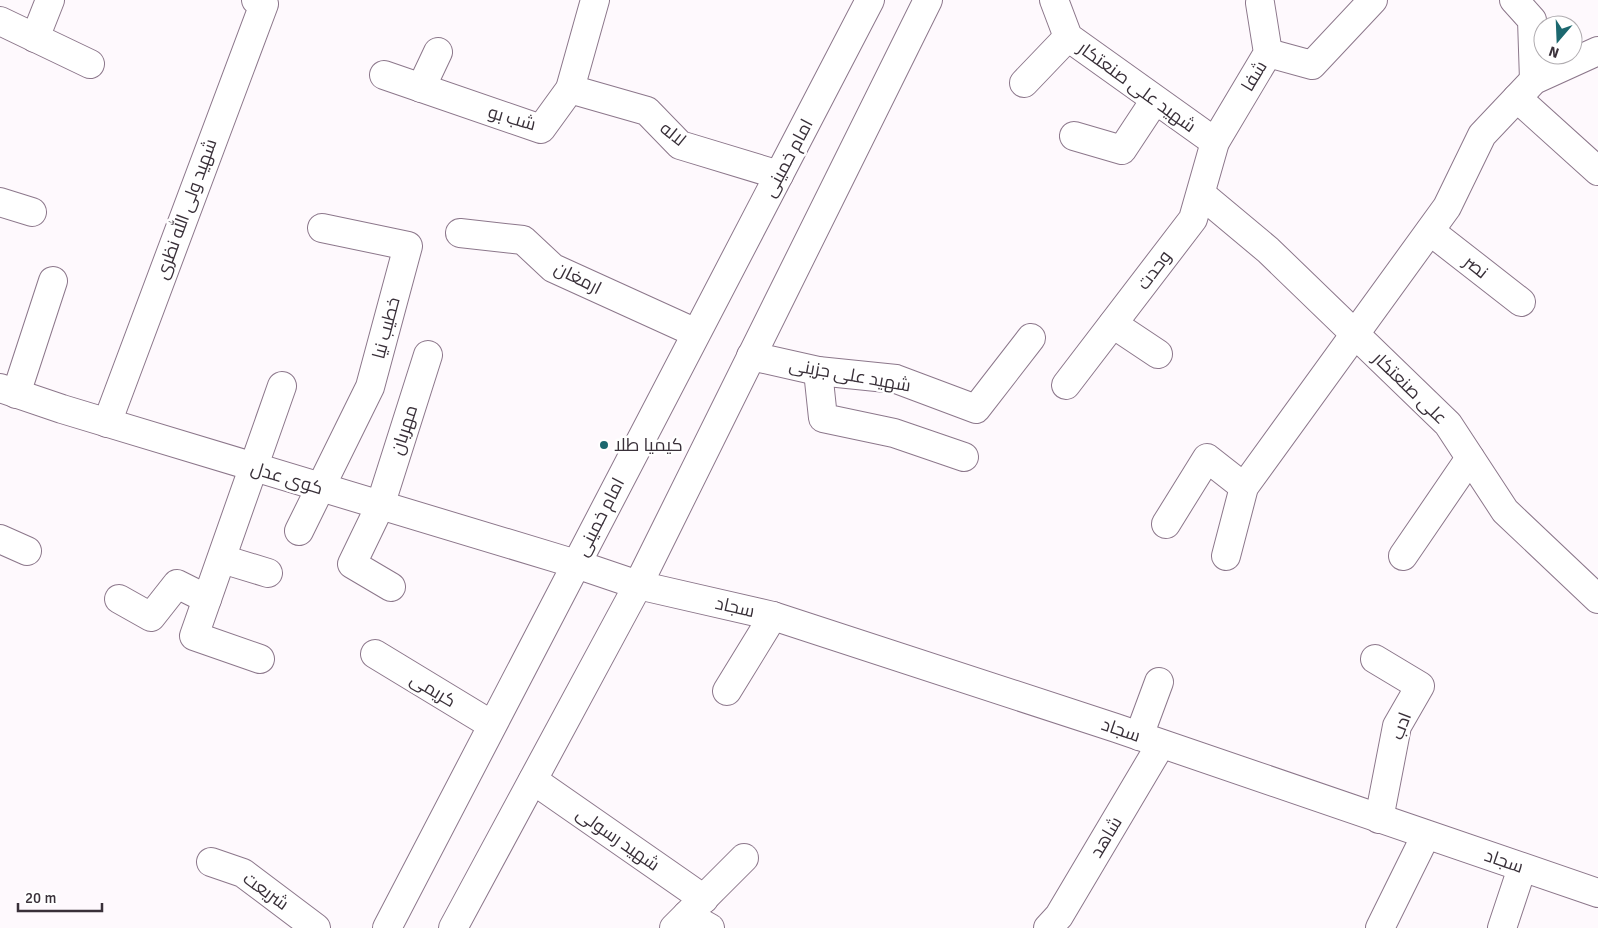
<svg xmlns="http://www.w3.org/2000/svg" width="1598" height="928" font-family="Signika,Cairo,sans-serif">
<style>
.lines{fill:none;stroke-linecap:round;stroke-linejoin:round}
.minor-casing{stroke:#8c778b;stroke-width:30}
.major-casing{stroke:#8c778b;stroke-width:30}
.minor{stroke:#fff;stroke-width:28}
.major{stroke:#fff;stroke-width:28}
.poi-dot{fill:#1c686f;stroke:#fff;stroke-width:2}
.labels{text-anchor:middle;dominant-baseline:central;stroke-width:5;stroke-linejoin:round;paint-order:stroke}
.street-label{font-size:18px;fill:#393039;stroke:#fff}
.poi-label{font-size:18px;fill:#393039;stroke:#fff;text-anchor:start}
</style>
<rect width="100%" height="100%" fill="#fef9fd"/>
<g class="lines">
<defs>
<g id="minor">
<polyline points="1054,0 1068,37 1215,142"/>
<polyline points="1514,0 1532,20 1534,80"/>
<polyline points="0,21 90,64"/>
<polyline points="35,38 50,0"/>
<polyline points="1268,53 1312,65 1373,0"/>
<polyline points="384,75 541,129 570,89 595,0"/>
<polyline points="1024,83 1068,37"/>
<polyline points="421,88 438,52"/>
<polyline points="570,89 647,111 680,145 779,175"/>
<polyline points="1517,98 1598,171"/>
<polyline points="1074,136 1122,150 1155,100"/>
<polyline points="1201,194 1268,250 1448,424 1505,511 1598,599"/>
<polyline points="0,202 32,212"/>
<polyline points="1430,231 1521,302"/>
<polyline points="460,233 523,240 553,268 696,333"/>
<polyline points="1113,324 1158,354"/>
<polyline points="751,356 818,371 896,379 976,409 1031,338"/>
<polyline points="818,371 823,418 894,433 964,457"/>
<polyline points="1066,385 1193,219 1215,142 1268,53 1260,3"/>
<polyline points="0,388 62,409 576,564"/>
<polyline points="16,394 53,281"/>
<polyline points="107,423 264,4 256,0"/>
<polyline points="1166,524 1207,458 1244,487"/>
<polyline points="299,531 370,387 408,246 322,228"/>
<polyline points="0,539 27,551"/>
<polyline points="1226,556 1244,487 1447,207 1482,135 1534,80 1598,51"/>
<polyline points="1403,556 1470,458"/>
<polyline points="222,559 268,573"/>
<polyline points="638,585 773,616 1116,728 1598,893"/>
<polyline points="391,587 352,564 380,506 428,355"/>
<polyline points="119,599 151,617 177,584 207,599"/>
<polyline points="375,654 492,725"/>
<polyline points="260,659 194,636 282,386"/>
<polyline points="1375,659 1420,686 1397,726 1379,819"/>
<polyline points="727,691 773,616"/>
<polyline points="1139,736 1159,682"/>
<polyline points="533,780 704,899"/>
<polyline points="211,862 243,873 316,928"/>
<polyline points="687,915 710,928"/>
<polyline points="674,928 744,858"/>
<polyline points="1048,928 1059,916 1161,744"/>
<polyline points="1380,928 1426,835"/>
<polyline points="1502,928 1522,868"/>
</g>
<g id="major">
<polyline points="576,564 638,585"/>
<polyline points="387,928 870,0"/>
<polyline points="453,928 638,585 928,0"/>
</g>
</defs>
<use href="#minor" class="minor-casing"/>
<use href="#major" class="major-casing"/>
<use href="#minor" class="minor"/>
<use href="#major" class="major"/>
</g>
<circle class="poi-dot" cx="604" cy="445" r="5"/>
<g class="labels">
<g class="street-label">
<text transform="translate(1254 76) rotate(-59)">شفا</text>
<text transform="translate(1137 87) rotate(36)">شهید علی صنعتکار</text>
<text transform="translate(512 118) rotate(16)">شب بو</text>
<text transform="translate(673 134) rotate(39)">لاله</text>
<text transform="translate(788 158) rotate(-62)">امام خمینی</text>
<text transform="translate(186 209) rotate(-70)">شهید ولی الله نظری</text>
<text transform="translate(1476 267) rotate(38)">نصر</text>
<text transform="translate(1154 270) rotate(-53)">وحدت</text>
<text transform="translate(578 278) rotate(27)">ارمغان</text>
<text transform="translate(386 328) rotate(-75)">خطیب نیا</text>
<text transform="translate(850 375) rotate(10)">شهید علی جزینی</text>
<text transform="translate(1410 388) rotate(44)">علی صنعتکار</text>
<text transform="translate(404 430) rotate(-72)">مهربان</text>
<text transform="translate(287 478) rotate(17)">کوی عدل</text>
<text transform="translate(600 517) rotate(-63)">امام خمینی</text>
<text transform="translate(735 607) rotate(13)">سجاد</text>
<text transform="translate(433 690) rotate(31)">کریمی</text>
<text transform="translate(1401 726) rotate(-69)">ادب</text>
<text transform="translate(1121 730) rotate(19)">سجاد</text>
<text transform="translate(1106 837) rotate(-59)">شاهد</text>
<text transform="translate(618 839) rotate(35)">شهید رسولی</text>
<text transform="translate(1504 861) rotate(19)">سجاد</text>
<text transform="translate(266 891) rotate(36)">شریعت</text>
</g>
<g class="poi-label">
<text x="614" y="445">کیمیا طلا</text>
</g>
</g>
<g transform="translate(1558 40) rotate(199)"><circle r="24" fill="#ffffff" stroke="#b0acb0"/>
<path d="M0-4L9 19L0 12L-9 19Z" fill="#1c686f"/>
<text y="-8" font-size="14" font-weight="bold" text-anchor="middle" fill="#393039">N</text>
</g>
<path d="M18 903v8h84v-8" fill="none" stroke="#393039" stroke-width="2.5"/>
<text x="25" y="903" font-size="15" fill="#393039" stroke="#ffffff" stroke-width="4" paint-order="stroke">20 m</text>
</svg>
